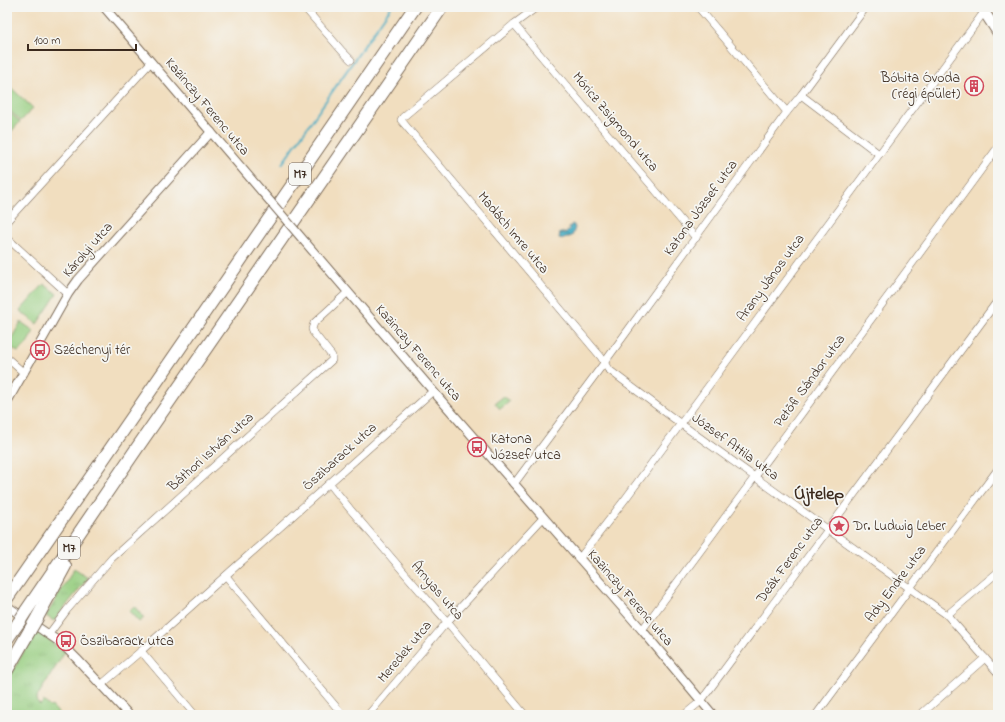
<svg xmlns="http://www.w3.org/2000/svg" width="1005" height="722" font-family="'Indie Flower',sans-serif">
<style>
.grass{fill:url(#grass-tufts);stroke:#687c4e}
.park{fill:#96cd7f;stroke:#687c4e}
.water{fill:url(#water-waves);stroke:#3f6a70}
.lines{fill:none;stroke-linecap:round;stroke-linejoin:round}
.stream{stroke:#43abc2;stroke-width:2}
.minor-casing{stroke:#7b6956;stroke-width:8}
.tertiary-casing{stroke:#7b6956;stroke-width:10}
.secondary-casing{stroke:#7b6956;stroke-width:12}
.motorway-casing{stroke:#7b6956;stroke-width:14}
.minor{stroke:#fff;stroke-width:7}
.tertiary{stroke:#fff;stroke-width:8}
.secondary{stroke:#fff;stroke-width:10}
.motorway{stroke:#fff;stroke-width:12}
.tertiary-bridge-casing{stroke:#7b6956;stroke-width:10;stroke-linecap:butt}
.motorway-bridge-casing{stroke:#7b6956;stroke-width:14;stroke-linecap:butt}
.tertiary-bridge{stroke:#fff;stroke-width:8}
.motorway-bridge{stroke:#fff;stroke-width:12}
.labels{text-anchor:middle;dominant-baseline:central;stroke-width:3.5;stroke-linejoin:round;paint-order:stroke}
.shield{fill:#f6f6f2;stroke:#73675e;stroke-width:1}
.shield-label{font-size:13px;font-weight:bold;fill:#3b2a1e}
.poi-label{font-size:14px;fill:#3b2a1e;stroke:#f6f6f2;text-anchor:start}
.street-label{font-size:14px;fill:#3b2a1e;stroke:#f6f6f2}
.district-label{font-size:18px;font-weight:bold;fill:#3b2a1e;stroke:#f6f6f2}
</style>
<defs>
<pattern id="grass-tufts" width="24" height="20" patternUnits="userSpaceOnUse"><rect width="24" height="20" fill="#96cd7f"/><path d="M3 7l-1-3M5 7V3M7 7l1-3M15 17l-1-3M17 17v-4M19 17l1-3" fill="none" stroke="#82b06d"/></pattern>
<pattern id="water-waves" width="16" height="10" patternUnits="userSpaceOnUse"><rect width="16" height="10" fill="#43abc2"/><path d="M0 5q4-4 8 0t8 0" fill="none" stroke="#398b9d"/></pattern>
</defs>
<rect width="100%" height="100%" fill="#f6f6f2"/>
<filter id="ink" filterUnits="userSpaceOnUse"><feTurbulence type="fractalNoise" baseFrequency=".025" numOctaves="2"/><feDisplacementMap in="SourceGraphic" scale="8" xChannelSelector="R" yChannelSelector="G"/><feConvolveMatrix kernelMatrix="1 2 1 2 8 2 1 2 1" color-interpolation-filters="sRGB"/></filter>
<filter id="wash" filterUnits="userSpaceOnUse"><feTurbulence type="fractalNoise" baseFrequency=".012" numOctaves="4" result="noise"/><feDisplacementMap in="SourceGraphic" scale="16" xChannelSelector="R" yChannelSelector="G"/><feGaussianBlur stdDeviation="0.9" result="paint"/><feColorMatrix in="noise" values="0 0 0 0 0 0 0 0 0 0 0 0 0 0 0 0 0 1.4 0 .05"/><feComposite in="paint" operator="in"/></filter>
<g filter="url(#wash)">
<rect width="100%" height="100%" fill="#f1debf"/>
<g class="grass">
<polygon points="74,569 88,578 54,621 46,616"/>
<polygon points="36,630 65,652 38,695 36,701 40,705 44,701 50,707 52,706 60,715 7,715 7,681"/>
</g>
<g class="park">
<polygon points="7,84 33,108 21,121 7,108"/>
<polygon points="7,110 20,122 7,136"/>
<polygon points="44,284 57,294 37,324 20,311"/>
<polygon points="21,322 34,331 26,345 18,352 7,346"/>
<polygon points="504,396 509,402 500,409 495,403"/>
<polygon points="134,606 144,618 139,622 129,611"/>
</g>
<polygon class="water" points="572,224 574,225 575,228 572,236 569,237 566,237 564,239 559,238 560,233 565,233 569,230 569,227"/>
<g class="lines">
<polyline class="stream" points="282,164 391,7"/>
</g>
</g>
<g filter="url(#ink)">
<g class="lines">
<defs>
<g id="minor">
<polyline points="304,7 342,51 351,60"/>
<polyline points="537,7 514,24 403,117 401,120 601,357 608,369 681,424 947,615 998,673"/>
<polyline points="698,7 787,112"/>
<polyline points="514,24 696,238"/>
<polyline points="801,95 879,154"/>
<polyline points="7,221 151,62"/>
<polyline points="7,238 68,294"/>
<polyline points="7,358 24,373"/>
<polyline points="330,484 350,509 419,590 443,617 525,715"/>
<polyline points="514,484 607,359 787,112 801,95 866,7"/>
<polyline points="579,559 626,498 984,12"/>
<polyline points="226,576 343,715"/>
<polyline points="947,615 998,572"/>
<polyline points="642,630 998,147"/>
<polyline points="49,634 67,610 112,558 332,360 332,356 313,332 312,329 314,323 348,292"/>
<polyline points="141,651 195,715"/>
<polyline points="101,685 141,651 433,391"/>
<polyline points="368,715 447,622 543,518"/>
<polyline points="684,715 701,701 998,300"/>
<polyline points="816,715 998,469"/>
<polyline points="920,715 985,658"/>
</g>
<g id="tertiary">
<polyline points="104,7 263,193"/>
<polyline points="305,242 433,391 642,630 713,715"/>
<polyline points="7,402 68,294 78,280 211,132"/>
<polyline points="7,606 61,643 77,659 129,715"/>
</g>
<polyline id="secondary" points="981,7 998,33"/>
<g id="motorway">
<polyline points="7,598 100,464 415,7"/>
<polyline points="26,611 137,448 442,7"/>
<polyline points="37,618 65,566"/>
<polyline points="7,639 19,622"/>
<polyline points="7,670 30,630"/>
</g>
</defs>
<use href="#minor" class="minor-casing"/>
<use href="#tertiary" class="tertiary-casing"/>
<use href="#secondary" class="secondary-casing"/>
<use href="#motorway" class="motorway-casing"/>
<use href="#minor" class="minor"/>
<use href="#tertiary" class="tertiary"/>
<use href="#secondary" class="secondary"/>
<use href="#motorway" class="motorway"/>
<defs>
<polyline id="tertiary-bridge" points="263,193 305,242"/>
<g id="motorway-bridge">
<polyline points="19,622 26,611"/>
<polyline points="30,630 37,618"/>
</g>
</defs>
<use href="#tertiary-bridge" class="tertiary-bridge-casing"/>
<use href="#motorway-bridge" class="motorway-bridge-casing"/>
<use href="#tertiary-bridge" class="tertiary-bridge"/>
<use href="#motorway-bridge" class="motorway-bridge"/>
</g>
</g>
<defs>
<symbol id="building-ring" viewBox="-11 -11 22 22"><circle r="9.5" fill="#f6f6f2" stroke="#d1495b" stroke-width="1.5"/><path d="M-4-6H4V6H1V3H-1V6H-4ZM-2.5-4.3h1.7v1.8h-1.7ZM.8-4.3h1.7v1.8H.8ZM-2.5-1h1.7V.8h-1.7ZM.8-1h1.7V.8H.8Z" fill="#d1495b"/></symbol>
<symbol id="bus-ring" viewBox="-11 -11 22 22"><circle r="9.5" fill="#f6f6f2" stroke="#d1495b" stroke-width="1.5"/><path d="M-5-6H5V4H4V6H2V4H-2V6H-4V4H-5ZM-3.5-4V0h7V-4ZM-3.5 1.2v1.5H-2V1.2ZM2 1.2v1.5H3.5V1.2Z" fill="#d1495b"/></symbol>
<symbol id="sight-ring" viewBox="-11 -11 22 22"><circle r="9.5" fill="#f6f6f2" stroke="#d1495b" stroke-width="1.5"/><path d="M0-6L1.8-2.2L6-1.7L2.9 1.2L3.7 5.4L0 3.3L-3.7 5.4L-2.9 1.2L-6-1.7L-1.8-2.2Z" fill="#d1495b"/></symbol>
</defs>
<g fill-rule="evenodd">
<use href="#building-ring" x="963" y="75" width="22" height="22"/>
<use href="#bus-ring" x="29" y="339" width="22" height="22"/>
<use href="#bus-ring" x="466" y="436" width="22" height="22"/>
<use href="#sight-ring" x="828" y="515" width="22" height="22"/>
<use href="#bus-ring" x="55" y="630" width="22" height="22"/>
</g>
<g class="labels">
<g class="shield">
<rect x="289" y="163" width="22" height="22" rx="3"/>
<rect x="58" y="537" width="22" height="22" rx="3"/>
</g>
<g class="shield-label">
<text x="300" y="174">M7</text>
<text x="69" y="548">M7</text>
</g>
<g class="poi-label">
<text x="960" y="78" text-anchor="end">Bóbita Óvoda<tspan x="960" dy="16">(régi épület)</tspan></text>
<text x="54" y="350">Széchenyi tér</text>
<text x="491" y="439">Katona<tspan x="491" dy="16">József utca</tspan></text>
<text x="853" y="526">Dr. Ludwig Leber</text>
<text x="80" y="641">Őszibarack utca</text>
</g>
<g class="street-label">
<text transform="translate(207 107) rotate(50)">Kazinczy Ferenc utca</text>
<text transform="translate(615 122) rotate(50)">Móricz Zsigmond utca</text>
<text transform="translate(701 208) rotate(-54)">Katona József utca</text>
<text transform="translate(513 233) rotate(50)">Madách Imre utca</text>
<text transform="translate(88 250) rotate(-49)">Károlyi utca</text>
<text transform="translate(771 278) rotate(-54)">Arany János utca</text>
<text transform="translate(418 353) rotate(49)">Kazinczy Ferenc utca</text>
<text transform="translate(810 381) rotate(-54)">Petőfi Sándor utca</text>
<text transform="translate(735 447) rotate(36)">József Attila utca</text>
<text transform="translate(211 452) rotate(-42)">Báthori István utca</text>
<text transform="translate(340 457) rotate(-42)">Őszibarack utca</text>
<text transform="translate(790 560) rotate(-54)">Deák Ferenc utca</text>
<text transform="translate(896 584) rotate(-53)">Ady Endre utca</text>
<text transform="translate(437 591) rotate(49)">Árnyas utca</text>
<text transform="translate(630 598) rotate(49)">Kazinczy Ferenc utca</text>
<text transform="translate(405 652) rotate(-50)">Meredek utca</text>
</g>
<g class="district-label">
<text x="819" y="495">Újtelep</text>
</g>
</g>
<rect width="1005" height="722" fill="none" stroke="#f6f6f2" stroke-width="24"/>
<path d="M28 44v6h108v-6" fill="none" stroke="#3b2a1e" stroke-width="2"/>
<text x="34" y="44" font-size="12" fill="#3b2a1e" stroke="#f6f6f2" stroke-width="3" paint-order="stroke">100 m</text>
</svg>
